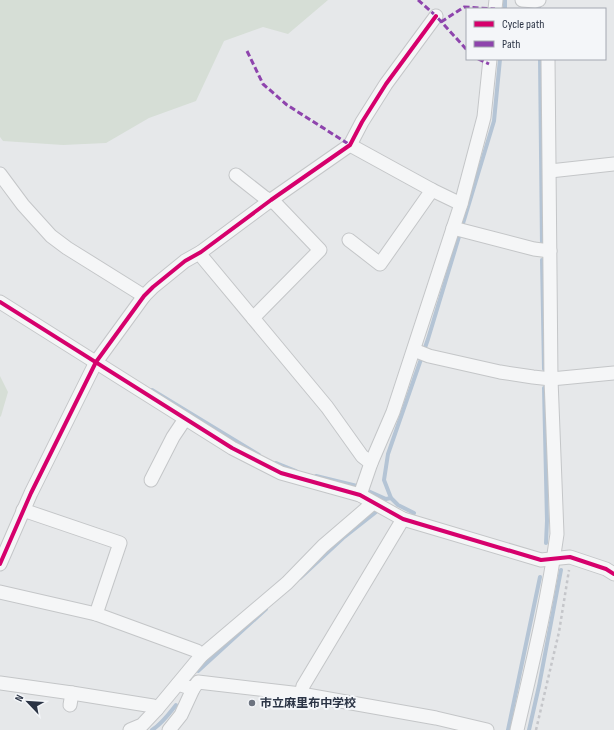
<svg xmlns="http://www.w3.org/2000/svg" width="614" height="730" font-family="'Sofia Sans Condensed','Noto Sans JP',sans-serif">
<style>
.green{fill:#d6ded6}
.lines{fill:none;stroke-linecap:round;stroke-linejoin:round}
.stream{stroke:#b4c4d5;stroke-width:4}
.minor-casing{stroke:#c4c6c8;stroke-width:15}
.path{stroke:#c5c6ca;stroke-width:2.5;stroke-dasharray:3 3;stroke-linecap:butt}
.minor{stroke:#f5f6f7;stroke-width:13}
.quiet{stroke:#8e44ad;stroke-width:3;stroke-dasharray:6 3;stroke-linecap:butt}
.cycleway-casing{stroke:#f4f6f9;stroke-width:6}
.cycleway{stroke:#d6006c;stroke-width:4}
.poi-dot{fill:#6c737f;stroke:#f4f6f9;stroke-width:1.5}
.labels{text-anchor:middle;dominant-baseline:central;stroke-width:4;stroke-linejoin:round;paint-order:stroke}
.poi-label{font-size:12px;font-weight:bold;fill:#2b3445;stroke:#f4f6f9;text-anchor:start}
</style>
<rect width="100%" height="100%" fill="#e6e8ea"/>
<g class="green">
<polygon points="0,0 328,0 288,34 263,27 224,41 196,101 149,118 106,143 63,145 3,141 0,137"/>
<polygon points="0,376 8,392 1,416 0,417"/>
</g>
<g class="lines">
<g class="stream">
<polyline points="539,8 539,9"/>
<polyline points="505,9 505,0"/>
<polyline points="540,59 542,246"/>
<polyline points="542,260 544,369"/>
<polyline points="544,388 547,521 546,543"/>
<polyline points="152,390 259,455"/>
<polyline points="276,463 296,471"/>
<polyline points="316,476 357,486 386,499 391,498"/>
<polyline points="414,513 398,505 391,498 384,480 388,454 428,339 494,121 500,59"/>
<polyline points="300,578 343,538 376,512"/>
<polyline points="198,671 266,609"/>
<path d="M152 730C162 724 169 714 176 705"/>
<polyline points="508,730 540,577"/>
<polyline points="529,730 539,686 561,570"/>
</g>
<defs>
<g id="minor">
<polyline points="522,0 535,1 539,0"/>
<polyline points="495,9 496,0"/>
<polyline points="350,145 432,190 461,204"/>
<polyline points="550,171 614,164"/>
<polyline points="0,174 23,205 51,236 67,248 144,296"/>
<polyline points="236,175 264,197 276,204 320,250 253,318"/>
<polyline points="453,228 534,249 550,251"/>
<polyline points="349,240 380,264 432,190"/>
<polyline points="201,252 203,258 327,407 362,456 371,463"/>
<polyline points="0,302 232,448 281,473 360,495 403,519 541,560 570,557 606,569 614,574"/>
<polyline points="414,350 429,356 500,372 533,377 551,379 614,373"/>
<polyline points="151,480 173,437 185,419"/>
<polyline points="360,495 371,463 393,412 461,204 484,117 490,59"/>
<polyline points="23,510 120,543 96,614"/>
<polyline points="0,564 31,493 96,362 144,296 153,287 185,261 201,252 271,200 350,145 362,122 386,84 436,16"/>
<polyline points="0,592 96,614 197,651 201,656"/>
<polyline points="0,683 72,693 153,706 157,709"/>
<polyline points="178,684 193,689 198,682 301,694 436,718 487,730"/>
<polyline points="301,694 303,686 403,519"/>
<polyline points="70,705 72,693"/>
<polyline points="130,730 142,725 157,709 201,656 287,583 323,546 373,503"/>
<polyline points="169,730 181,715 193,689"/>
<path d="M517 730C532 665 548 600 557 534L551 379 548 59"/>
</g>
</defs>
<use href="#minor" class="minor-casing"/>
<polyline class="path" points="536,730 559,632 569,570"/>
<use href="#minor" class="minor"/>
<g class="quiet">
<polyline points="418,0 436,16 467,50"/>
<polyline points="441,22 464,7 495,9"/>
<polyline points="247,51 263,84 287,105 350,145"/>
<polyline points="478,59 489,64"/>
</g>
<defs>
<g id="cycleway">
<polyline points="0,302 232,448 281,473 360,495 403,519 541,560 570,557 606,569 614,574"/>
<polyline points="0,564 31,493 96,362 144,296 153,287 185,261 201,252 271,200 350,145 362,122 386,84 436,16"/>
</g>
</defs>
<use href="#cycleway" class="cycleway-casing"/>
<use href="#cycleway" class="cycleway"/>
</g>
<circle class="poi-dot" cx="252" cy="703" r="4"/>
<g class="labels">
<g class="poi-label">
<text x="260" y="703">市立麻里布中学校</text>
</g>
</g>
<rect x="466" y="8" width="140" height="52" fill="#f4f6f9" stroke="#a4a8b1"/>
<rect x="474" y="21" width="20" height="6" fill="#d6006c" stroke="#a4a8b1"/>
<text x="502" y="28" font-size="12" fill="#2b3445">Cycle path</text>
<rect x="474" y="41" width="20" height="6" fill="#8e44ad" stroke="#a4a8b1"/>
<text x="502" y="48" font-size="12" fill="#2b3445">Path</text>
<g transform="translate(28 702) rotate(295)" stroke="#f4f6f9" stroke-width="3" paint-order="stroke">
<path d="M0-3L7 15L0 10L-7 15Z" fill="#2b3445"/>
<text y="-6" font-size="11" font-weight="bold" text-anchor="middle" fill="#2b3445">N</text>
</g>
</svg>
